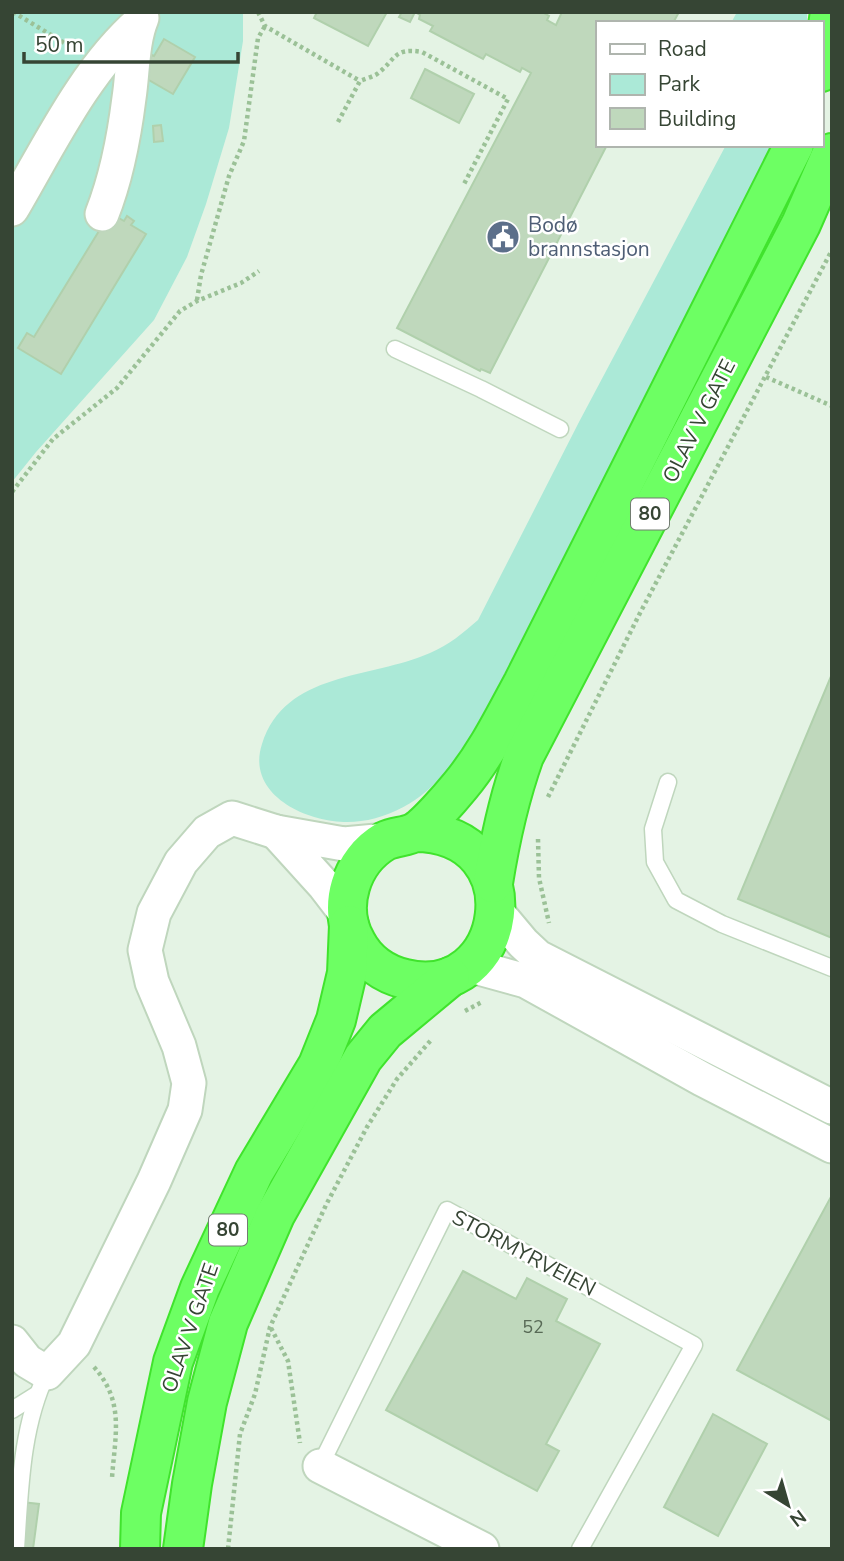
<svg xmlns="http://www.w3.org/2000/svg" width="844" height="1561" font-family="'Nunito Sans',sans-serif">
<style>
.green{fill:#abe9d7}
.building{fill:#bfd8bc;stroke:#b0d0ac;stroke-width:2}
.lines{fill:none;stroke-linecap:round;stroke-linejoin:round}
.lane-casing{stroke:#bfd6bd;stroke-width:19}
.street-casing{stroke:#bfd6bd;stroke-width:37}
.highway-casing{stroke:#40e32d;stroke-width:42}
.path{stroke:#9bc197;stroke-width:4.5;stroke-dasharray:3.5 3.5;stroke-linecap:butt}
.lane{stroke:#fff;stroke-width:16}
.street{stroke:#fff;stroke-width:33}
.highway{stroke:#6dff63;stroke-width:38}
.labels{text-anchor:middle;dominant-baseline:central;stroke-width:5;stroke-linejoin:round;paint-order:stroke}
.number-label{font-size:18px;fill:#586a56}
.shield{fill:#fff;stroke:#727d71;stroke-width:2}
.shield-label{font-size:19px;font-weight:bold;fill:#364534}
.service-label{font-size:21px;fill:#4e5e75;stroke:#fff;text-anchor:start}
.street-label{font-size:21px;fill:#364534;stroke:#fff}
</style>
<rect width="100%" height="100%" fill="#e4f3e4"/>
<g class="green">
<polygon points="12,12 243,12 243,41 229,128 206,204 187,257 154,320 36,452 12,482"/>
<polygon points="737,12 807,12 807,23 731,23"/>
<path d="M726 145H778L486 715C466 745 446 779 415 800 400 810 380 819 361 821 318 828 244 799 262 744 285 671 371 679 430 653 449 645 463 633 478 620L579 422Z"/>
</g>
<g class="building">
<polygon points="317,12 387,12 368,46 314,18"/>
<polygon points="402,12 415,12 410,22 399,17"/>
<polygon points="415,12 542,12 549,16 547,20 556,25 562,12 679,12 673,23 597,23 597,145 607,145 490,373 481,369 480,371 397,328 531,73 522,68 520,72 486,54 483,59 430,31 433,26 419,19 420,15"/>
<polygon points="164,39 195,57 173,94 142,76 152,55 154,56"/>
<polygon points="425,69 474,94 459,123 411,98"/>
<polygon points="161,125 163,141 154,142 153,126"/>
<polygon points="110,213 124,221 127,216 134,221 131,225 146,234 61,374 18,348 27,333 34,337"/>
<polygon points="832,674 832,938 738,899"/>
<polygon points="832,1195 832,1418 830,1420 737,1370"/>
<polygon points="463,1271 516,1299 527,1278 567,1299 556,1321 600,1344 546,1444 559,1451 537,1491 386,1410"/>
<polygon points="713,1414 767,1444 718,1536 664,1507"/>
<polygon points="12,1501 39,1504 33,1549 12,1549"/>
</g>
<g class="lines">
<defs>
<g id="lane">
<polyline points="395,349 481,389 560,429"/>
<polyline points="668,782 653,829 655,862 676,900 722,924 832,968"/>
<polyline points="12,1410 36,1395"/>
<polyline points="320,1466 447,1210 694,1345 580,1549"/>
<path d="M16 1549C20 1490 21 1427 47 1373"/>
</g>
<g id="street">
<path d="M12 209C49 146 85 70 140 22"/>
<path d="M102 214C117 176 124 138 129 98 133 72 132 42 142 18"/>
<polyline points="497,912 523,943 538,957 832,1107"/>
<polyline points="347,915 324,885 276,832 344,844 387,840"/>
<polyline points="468,965 526,981 702,1079 832,1146"/>
<polyline points="12,1342 27,1361 47,1373 74,1344 154,1181 185,1110 189,1083 179,1046 152,982 145,950 154,913 181,862 207,832 232,818 276,832"/>
<polyline points="320,1466 482,1549"/>
</g>
<g id="highway">
<polyline points="821,72 830,12"/>
<path d="M415 832C537 833 509 1004 405 979 384 974 366 961 356 942 336 907 351 861 385 841 395 836 406 837 415 832 426 826 451 797 460 786 486 755 504 718 523 683L794 145"/>
<path d="M493 883C500 839 509 798 524 756L801 224 832 153"/>
<polyline points="140,1549 141,1513 173,1362 200,1288 254,1172 318,1065 336,1020 347,973 349,925"/>
<polyline points="183,1549 192,1484 207,1402 228,1323 275,1215 363,1058 385,1031 450,977"/>
</g>
</defs>
<use href="#lane" class="lane-casing"/>
<use href="#street" class="street-casing"/>
<use href="#highway" class="highway-casing"/>
<g class="path">
<polyline points="13,12 76,50"/>
<polyline points="258,12 265,26 360,81"/>
<path d="M338 122 360 81C365 79 372 77 377 74 396 60 393 47 422 52L508 99 463 186"/>
<polyline points="197,300 201,275 229,176 244,141 258,38 265,26"/>
<polyline points="766,377 832,406"/>
<polyline points="12,492 53,439 117,388 180,311 197,301 241,283 259,271"/>
<polyline points="548,797 640,613 832,250"/>
<polyline points="538,839 539,878 549,923"/>
<polyline points="465,1011 482,1002"/>
<polyline points="271,1328 288,1361 300,1443"/>
<path d="M94 1367C125 1402 115 1435 112 1478"/>
<polyline points="228,1549 240,1434 255,1394 270,1327 326,1205 367,1127 397,1079 432,1039"/>
</g>
<use href="#lane" class="lane"/>
<use href="#street" class="street"/>
<use href="#highway" class="highway"/>
</g>
<defs>
<symbol id="civic-disc" viewBox="-11 -11 22 22"><circle r="9.5" fill="#5c6f8a" stroke="#fff"/><path d="M-.6-6.5H3V-4.5H.6V-3L4-1V1h2V6H-6V1h2V-1L-.6-3ZM-1.2 2.5V6h2.4V2.5Z" fill="#fff"/></symbol>
</defs>
<g fill-rule="evenodd">
<use href="#civic-disc" x="484" y="218" width="38" height="38"/>
</g>
<g class="labels">
<g class="number-label">
<text x="533" y="1327">52</text>
</g>
<g class="shield">
<rect x="631" y="498.5" width="38" height="31" rx="5"/>
<rect x="209" y="1214.5" width="38" height="31" rx="5"/>
</g>
<g class="shield-label">
<text x="650" y="514">80</text>
<text x="228" y="1230">80</text>
</g>
<g class="service-label">
<text x="528" y="225">Bodø<tspan x="528" dy="24">brannstasjon</tspan></text>
</g>
<g class="street-label">
<text transform="translate(699 421) rotate(-63)">OLAV V GATE</text>
<text transform="translate(524 1253) rotate(28)">STORMYRVEIEN</text>
<text transform="translate(190 1328) rotate(-71)">OLAV V GATE</text>
</g>
</g>
<rect width="844" height="1561" fill="none" stroke="#364534" stroke-width="28"/>
<rect x="596" y="21" width="228" height="126" fill="#ffffff" stroke="#afb5ae" stroke-width="2"/>
<rect x="610" y="44" width="35" height="10" fill="#ffffff" stroke="#afb5ae" stroke-width="2"/>
<text x="658" y="56" font-size="21" fill="#364534">Road</text>
<rect x="610" y="74" width="35" height="21" fill="#abe9d7" stroke="#afb5ae" stroke-width="2"/>
<text x="658" y="91" font-size="21" fill="#364534">Park</text>
<rect x="610" y="108" width="35" height="21" fill="#bfd8bc" stroke="#afb5ae" stroke-width="2"/>
<text x="658" y="126" font-size="21" fill="#364534">Building</text>
<g transform="translate(788 1505) rotate(143)" stroke="#ffffff" stroke-width="5" paint-order="stroke">
<path d="M0-5L12 26L0 18L-12 26Z" fill="#364534"/>
<text y="-10" font-size="19" font-weight="bold" text-anchor="middle" fill="#364534">N</text>
</g>
<path d="M24 52v10h214v-10" fill="none" stroke="#364534" stroke-width="3.5"/>
<text x="35" y="52" font-size="21" fill="#364534" stroke="#ffffff" stroke-width="5" paint-order="stroke">50 m</text>
</svg>
